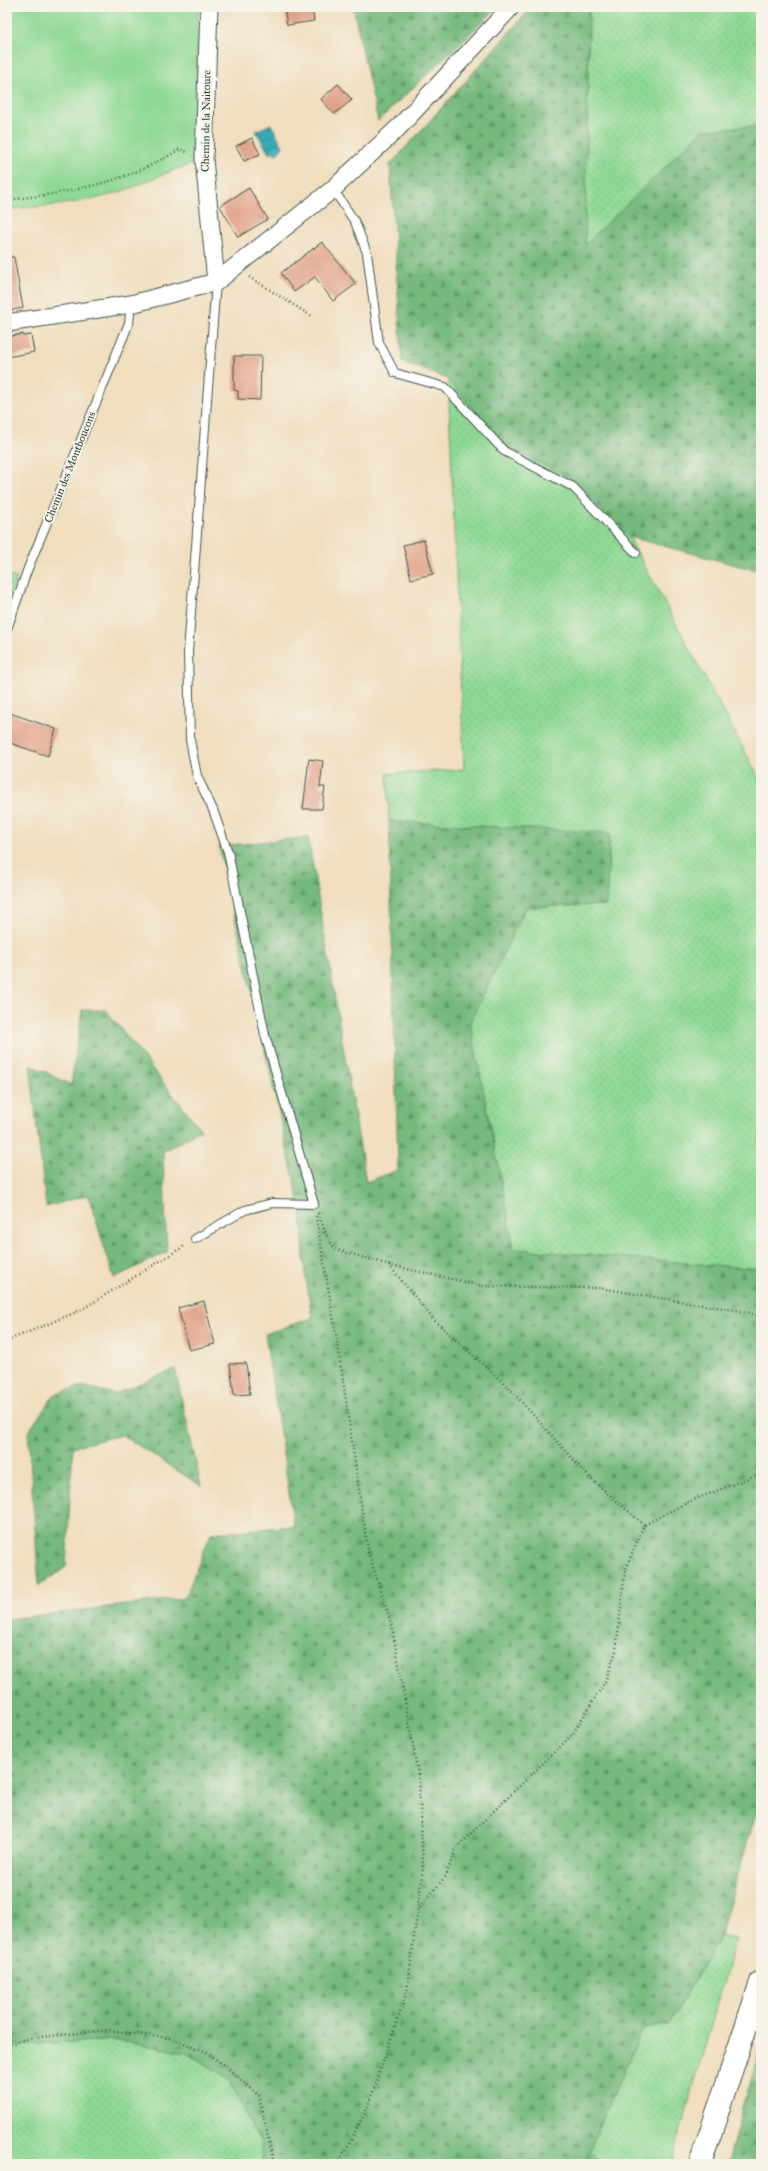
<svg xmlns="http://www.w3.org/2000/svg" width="768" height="2171" font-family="'IM FELL Great Primer',serif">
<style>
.grass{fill:url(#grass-dots);stroke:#588b64}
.forest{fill:url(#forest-firs);stroke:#4a7b59}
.park{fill:#90d995;stroke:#588b64}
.water{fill:url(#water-waves);stroke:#2c7474}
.building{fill:#e1a189}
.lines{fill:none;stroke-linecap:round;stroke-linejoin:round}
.lane-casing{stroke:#3e5549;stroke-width:10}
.street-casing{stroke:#3e5549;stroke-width:19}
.secondary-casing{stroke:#3e5549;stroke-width:24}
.path{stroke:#3e5549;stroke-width:2.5;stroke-dasharray:1 3;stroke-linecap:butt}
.lane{stroke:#fff;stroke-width:8}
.street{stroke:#fff;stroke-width:17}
.secondary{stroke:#fff;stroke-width:22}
.labels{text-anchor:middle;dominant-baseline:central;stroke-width:4;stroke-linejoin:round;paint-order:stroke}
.street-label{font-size:11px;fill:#1f3d34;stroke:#f7f3e8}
</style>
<defs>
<pattern id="grass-dots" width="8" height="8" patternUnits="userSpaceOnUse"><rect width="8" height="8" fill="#90d995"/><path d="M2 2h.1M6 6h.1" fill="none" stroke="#7cbb81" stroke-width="1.8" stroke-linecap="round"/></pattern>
<pattern id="forest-firs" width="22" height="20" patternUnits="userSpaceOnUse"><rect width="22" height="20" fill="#74b97e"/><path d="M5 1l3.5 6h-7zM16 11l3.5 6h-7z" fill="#5f9868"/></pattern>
<pattern id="water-waves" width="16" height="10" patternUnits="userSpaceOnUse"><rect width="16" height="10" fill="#39abb5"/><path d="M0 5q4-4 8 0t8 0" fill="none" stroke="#2f8c94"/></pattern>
</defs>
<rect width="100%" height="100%" fill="#f7f3e8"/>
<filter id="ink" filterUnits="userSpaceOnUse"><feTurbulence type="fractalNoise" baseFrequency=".025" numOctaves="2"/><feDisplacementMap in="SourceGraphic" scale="8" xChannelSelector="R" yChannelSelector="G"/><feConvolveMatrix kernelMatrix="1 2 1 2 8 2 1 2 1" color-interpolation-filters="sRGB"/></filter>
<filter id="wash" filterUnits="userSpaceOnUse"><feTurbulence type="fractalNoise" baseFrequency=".012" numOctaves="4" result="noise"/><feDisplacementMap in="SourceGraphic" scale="16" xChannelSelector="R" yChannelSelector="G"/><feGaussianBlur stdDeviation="0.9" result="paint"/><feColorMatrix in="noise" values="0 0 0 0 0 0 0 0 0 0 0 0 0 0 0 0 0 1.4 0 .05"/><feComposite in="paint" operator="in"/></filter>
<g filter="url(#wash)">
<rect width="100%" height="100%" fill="#f0debe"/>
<g class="grass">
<polygon points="592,7 761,7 761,126 703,130 585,246 589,11"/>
<polygon points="448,379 505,446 567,476 629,537 761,781 761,1269 514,1249 470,1022 526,907 606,905 610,834 389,821 387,774 464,769"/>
<polygon points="7,575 17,578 7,601"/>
<polygon points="720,1936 736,1939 671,2164 603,2164 589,2150 642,2030 669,2024"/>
<polygon points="120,2040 187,2053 227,2077 261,2143 262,2164 7,2164 7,2045"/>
</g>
<g class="forest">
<polygon points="353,7 498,7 378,121"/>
<polygon points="532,7 592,7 589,12 585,245 703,130 761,126 761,555 755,570 629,537 567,476 505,446 448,379 402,362 390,165"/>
<polygon points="389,821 610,833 606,905 526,907 470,1022 514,1249 761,1269 761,1796 720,1936 669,2024 642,2030 589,2150 603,2164 262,2164 261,2143 227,2077 187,2053 120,2040 7,2045 7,1619 185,1598 211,1533 294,1526 265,1334 312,1318 305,1273 301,1211 219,846 308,837 366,1182 398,1170"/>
<polygon points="82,1010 106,1010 201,1130 163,1152 167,1252 114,1278 88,1195 46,1207 30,1064 71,1085"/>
<polygon points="175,1369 201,1486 122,1435 73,1447 66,1567 39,1586 28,1432 55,1394 82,1386 115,1394"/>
<polygon points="761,2045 761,2164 727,2164"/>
</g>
<path class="park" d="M7 7H199L196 100 199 163C167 169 140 187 110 195 77 204 41 207 7 209Z"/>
<polygon class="water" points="271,124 283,147 277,154 273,152 269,154 256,131"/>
<g id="blocks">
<g class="building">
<polygon points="284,7 312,7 314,21 287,25"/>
<polygon points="338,84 352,100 334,114 321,99"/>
<polygon points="252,138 260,154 244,161 236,146"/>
<polygon points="249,188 268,219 238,237 220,206"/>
<polygon points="322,242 356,284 333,301 315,277 294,292 281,273"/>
<polygon points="7,257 14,257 23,308 7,311"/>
<polygon points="23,334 23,336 31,335 34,352 7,357 7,337"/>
<polygon points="234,356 261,356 260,400 238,399 238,391 234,390"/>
<polygon points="424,540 433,574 411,579 403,545"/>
<polygon points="7,712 56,729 48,756 7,742"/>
<polygon points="309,759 323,761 320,787 325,787 322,809 303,809"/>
<polygon points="204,1301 215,1344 189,1350 178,1308"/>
<polygon points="246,1363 250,1394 234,1395 230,1364"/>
</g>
</g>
</g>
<g filter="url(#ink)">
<use href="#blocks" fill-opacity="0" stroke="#3e5549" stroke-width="1"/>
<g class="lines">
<defs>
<g id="lane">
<polyline points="333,189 355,222 367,253 379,343 395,373 445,387 504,451 573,487 636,553"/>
<polyline points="7,629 27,571 129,323 131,304"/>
<polyline points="195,1239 245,1210 272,1203 314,1204 265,1035 228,852 213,810 197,776 190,740 188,652 216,282"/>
</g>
<g id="street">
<polyline points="209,7 204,159 216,282"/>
<polyline points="7,323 131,304 216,282 333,189 398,128 511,7"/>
</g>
<polyline id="secondary" points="700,2164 761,1982"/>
</defs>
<use href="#lane" class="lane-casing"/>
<use href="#street" class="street-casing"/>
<use href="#secondary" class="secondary-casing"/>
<g class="path">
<path d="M7 200C68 193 127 183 180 149L189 153"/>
<polyline points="249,277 313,317"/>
<polyline points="7,539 9,547 7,553"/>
<polyline points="318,1213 327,1236 335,1249 389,1265 483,1286 599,1288 747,1312 761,1317"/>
<polyline points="316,1216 337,1340 368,1551 392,1626 419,1780 423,1867 407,1992 367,2109 338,2164"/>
<polyline points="389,1265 433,1319 508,1387 590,1478 644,1525"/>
<polyline points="7,1341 81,1310 186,1245"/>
<polyline points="419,1908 446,1876 456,1848 572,1735 605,1682 616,1651 625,1570 644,1525 686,1503 761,1473"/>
<polyline points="7,2045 31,2038 108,2030 170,2038 205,2051 228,2068 259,2096 274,2164"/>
</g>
<use href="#lane" class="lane"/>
<use href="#street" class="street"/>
<use href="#secondary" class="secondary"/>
</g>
</g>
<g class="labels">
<g class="street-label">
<text transform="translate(206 121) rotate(-89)">Chemin de la Naitoure</text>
<text transform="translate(70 467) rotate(-68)">Chemin des Montboucons</text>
</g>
</g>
<rect width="768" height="2171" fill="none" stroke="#f7f3e8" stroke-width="24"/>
</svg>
